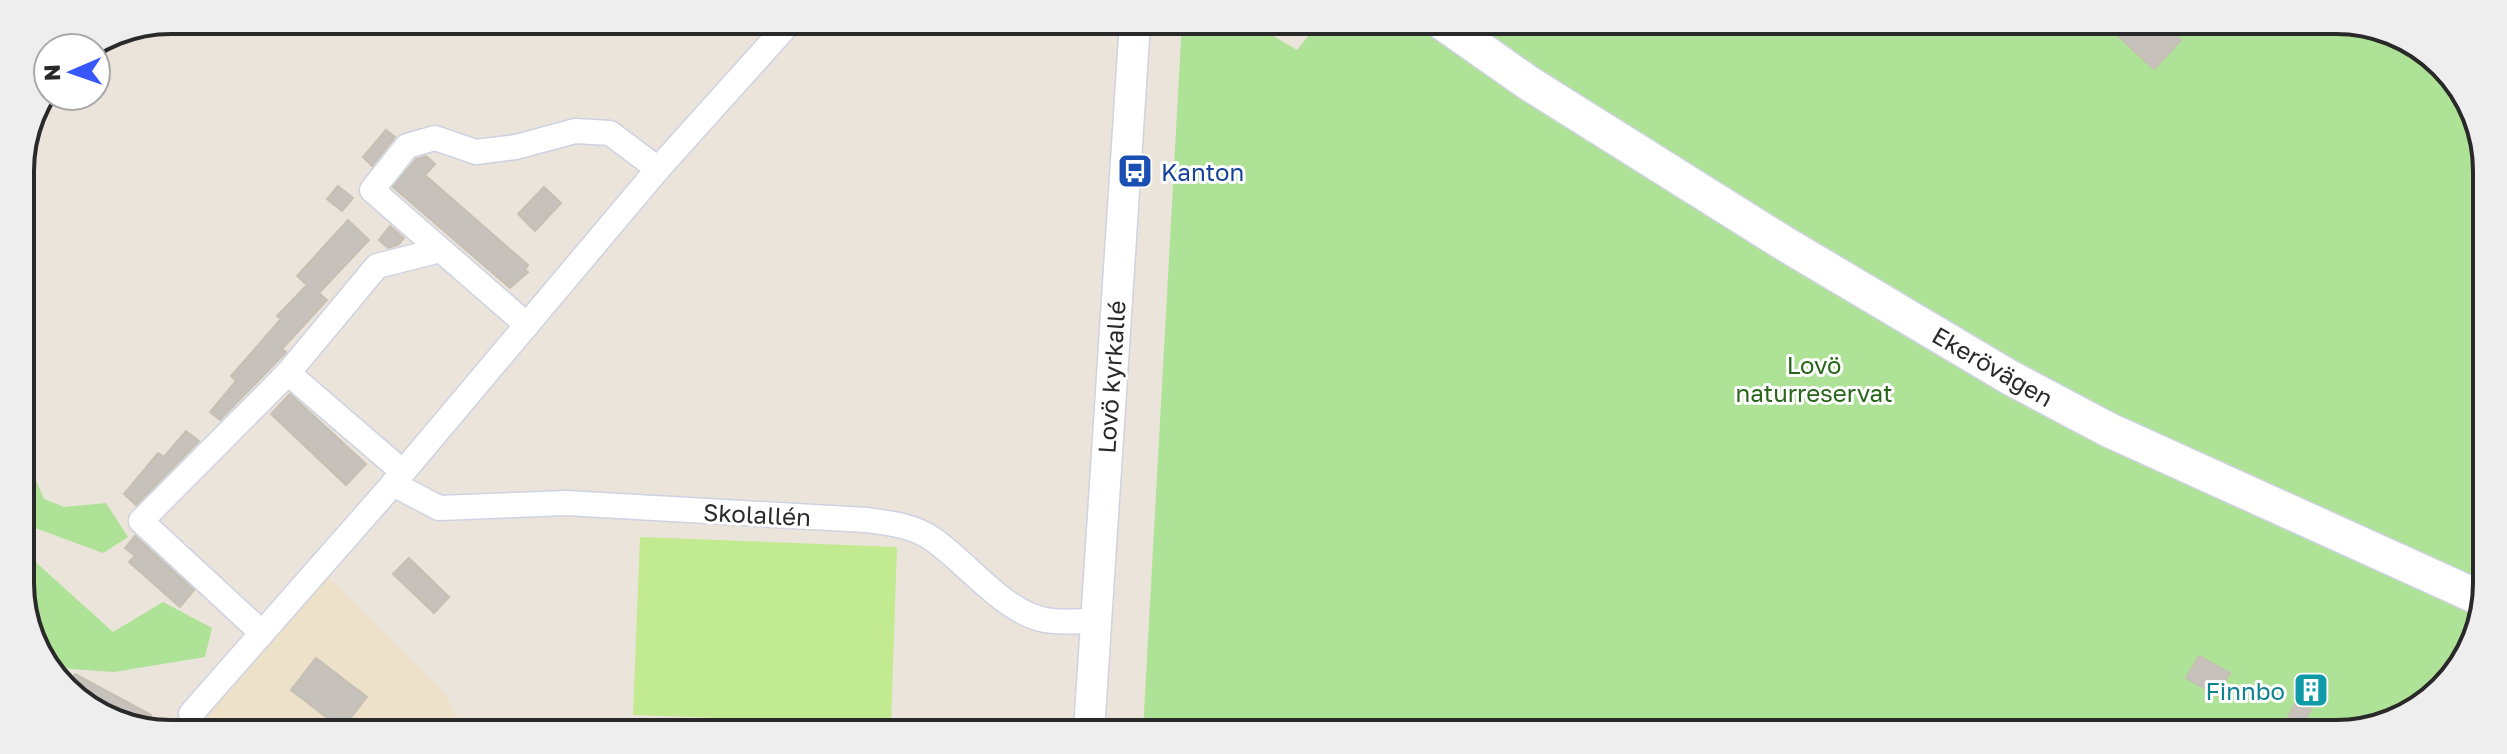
<svg xmlns="http://www.w3.org/2000/svg" width="2507" height="754" font-family="'Golos Text',sans-serif">
<style>
.education{fill:#ede2c9}
.green{fill:#aee296}
.pitch{fill:#c2ea91}
.building{fill:#c6c1ba;stroke:#c6c0b4;stroke-width:2}
.lines{fill:none;stroke-linecap:round;stroke-linejoin:round}
.minor-casing{stroke:#cfd2e2;stroke-width:27}
.tertiary-casing{stroke:#cfd2e2;stroke-width:33}
.secondary-casing{stroke:#cfd2e2;stroke-width:37}
.minor{stroke:#fff;stroke-width:24}
.tertiary{stroke:#fff;stroke-width:30}
.secondary{stroke:#fff;stroke-width:34}
.labels{text-anchor:middle;dominant-baseline:central;stroke-width:6;stroke-linejoin:round;paint-order:stroke}
.transit-label{font-size:24px;fill:#164399;stroke:#fff;text-anchor:start}
.park-label{font-size:24px;fill:#276519;stroke:#fff}
.street-label{font-size:24px;fill:#292929;stroke:#fff}
.culture-label{font-size:24px;fill:#0d838f;stroke:#fff;text-anchor:end}
.rim{fill:none;stroke:#292929;stroke-width:4}
</style>
<rect width="100%" height="100%" fill="#ebe4da"/>
<polygon class="education" points="322,571 447,696 462,730 201,729 198,715"/>
<g class="green">
<polygon points="1182,22 1250,22 1297,50 1318,23 2374,25 2449,71 2484,142 2482,621 2428,702 2345,734 1143,731"/>
<polygon points="22,474 35,478 44,499 64,507 106,503 128,537 103,553 35,528 31,558 113,632 163,602 212,628 205,657 114,672 58,668 54,676 23,612"/>
</g>
<polygon class="pitch" points="640,537 897,547 891,724 633,715"/>
<g class="building">
<polygon points="2105,24 2164,25 2181,40 2154,69"/>
<polygon points="386,130 395,137 372,166 363,157"/>
<polygon points="426,156 435,164 425,175 528,265 525,270 528,272 510,288 393,187 416,159"/>
<polygon points="338,186 353,198 342,211 327,199"/>
<polygon points="544,187 561,203 535,231 518,214"/>
<polygon points="348,220 369,240 319,293 327,300 282,349 286,352 220,420 210,412 236,381 231,376 281,319 277,316 307,285 297,276"/>
<polygon points="390,226 404,238 398,245 388,248 379,240"/>
<polygon points="290,394 366,464 346,485 271,414"/>
<polygon points="186,431 199,441 136,505 124,494 158,453 164,457"/>
<polygon points="135,536 194,590 180,607 129,562 135,556 125,548"/>
<polygon points="409,558 449,597 434,613 393,574"/>
<polygon points="2199,656 2230,673 2217,696 2186,678"/>
<polygon points="316,658 367,697 342,729 291,690"/>
<polygon points="75,674 151,715 143,729 133,729 67,689"/>
<polygon points="2309,674 2324,681 2305,722 2333,734 2280,734"/>
</g>
<g class="lines">
<defs>
<g id="minor">
<polyline points="527,325 372,190 407,146 435,138 476,152 516,147 575,131 610,133 658,169"/>
<polyline points="288,373 403,472"/>
<path d="M393 484 439 508 566 503 866 520C888 523 912 525 931 538 967 562 1003 612 1045 620 1061 623 1079 621 1095 621"/>
<polyline points="262,633 141,521 288,373 377,266 440,250"/>
<polyline points="191,714 393,484 658,169 791,21"/>
</g>
<polyline id="tertiary" points="1089,731 1135,22"/>
<polyline id="secondary" points="1443,23 1530,84 1782,242 2009,377 2109,430 2482,599"/>
</defs>
<use href="#minor" class="minor-casing"/>
<use href="#tertiary" class="tertiary-casing"/>
<use href="#secondary" class="secondary-casing"/>
<use href="#minor" class="minor"/>
<use href="#tertiary" class="tertiary"/>
<use href="#secondary" class="secondary"/>
</g>
<defs>
<symbol id="bus-square" viewBox="-11 -11 22 22"><rect x="-9" y="-9" width="18" height="18" rx="4" fill="#1a4fb4" stroke="#fff"/><path d="M-5-6H5V4H4V6H2V4H-2V6H-4V4H-5ZM-3.5-4V0h7V-4ZM-3.5 1.2v1.5H-2V1.2ZM2 1.2v1.5H3.5V1.2Z" fill="#fff"/></symbol>
<symbol id="building-square" viewBox="-11 -11 22 22"><rect x="-9" y="-9" width="18" height="18" rx="4" fill="#0f9aa8" stroke="#fff"/><path d="M-4-6H4V6H1V3H-1V6H-4ZM-2.5-4.3h1.7v1.8h-1.7ZM.8-4.3h1.7v1.8H.8ZM-2.5-1h1.7V.8h-1.7ZM.8-1h1.7V.8H.8Z" fill="#fff"/></symbol>
</defs>
<g fill-rule="evenodd">
<use href="#bus-square" x="1115" y="151" width="40" height="40"/>
<use href="#building-square" x="2291" y="670" width="40" height="40"/>
</g>
<g class="labels">
<g class="transit-label">
<text x="1161" y="171">Kanton</text>
</g>
<g class="park-label">
<text x="1814" y="364">Lovö<tspan x="1814" dy="28">naturreservat</tspan></text>
</g>
<g class="street-label">
<text transform="translate(1993 366) rotate(30)">Ekerövägen</text>
<text transform="translate(1111 377) rotate(-86)">Lovö kyrkallé</text>
<text transform="translate(757 514) rotate(3)">Skolallén</text>
</g>
<g class="culture-label">
<text x="2285" y="690">Finnbo</text>
</g>
</g>
<path d="M0 0H2507V754H0ZM171 34H2336A137 137 0 0 1 2473 171V583A137 137 0 0 1 2336 720H171A137 137 0 0 1 34 583V171A137 137 0 0 1 171 34Z" fill="#eee" fill-rule="evenodd"/>
<path class="rim" d="M171 34H2336A137 137 0 0 1 2473 171V583A137 137 0 0 1 2336 720H171A137 137 0 0 1 34 583V171A137 137 0 0 1 171 34Z"/>
<g transform="translate(72 72) rotate(268)"><circle r="38" fill="#ffffff" stroke="#a9a9a9" stroke-width="2"/>
<path d="M0-6L14 30L0 20L-14 30Z" fill="#3857fa"/>
<text y="-12" font-size="22" font-weight="bold" text-anchor="middle" fill="#292929">N</text>
</g>
</svg>
